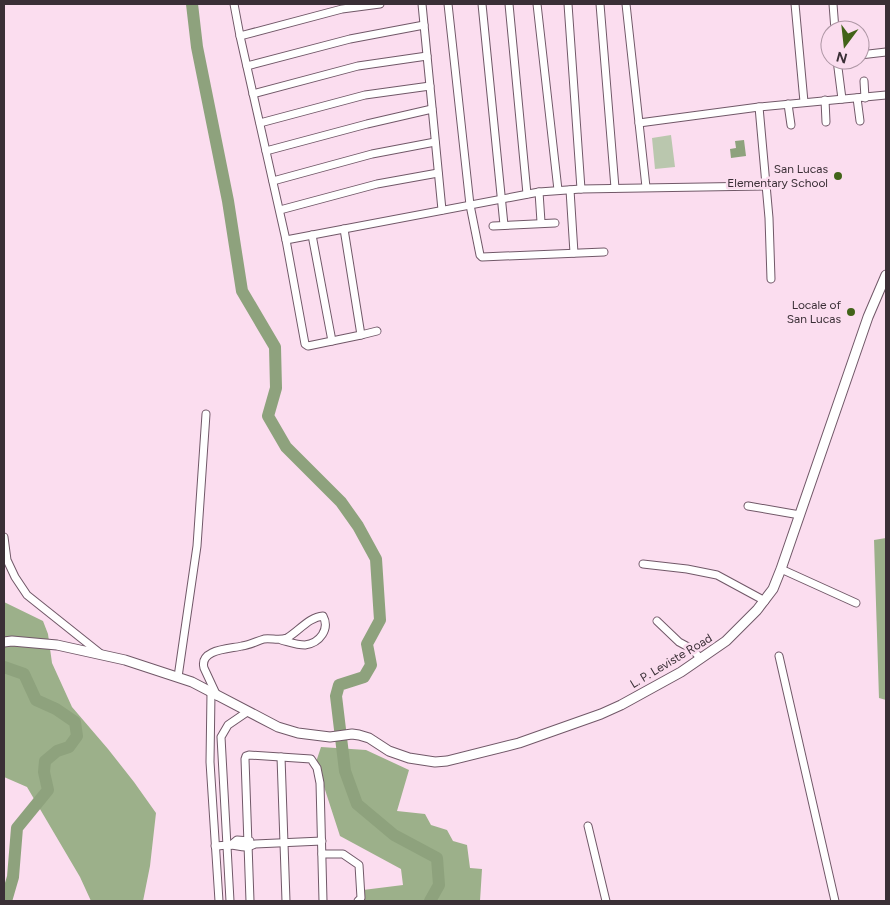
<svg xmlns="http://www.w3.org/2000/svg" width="890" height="905" font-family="Figtree,sans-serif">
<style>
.green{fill:#bac7ae}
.forest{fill:#9cb08a}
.water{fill:#8ea27d}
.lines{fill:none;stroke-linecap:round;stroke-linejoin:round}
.river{stroke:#8ea27d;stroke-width:12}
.minor-casing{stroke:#715868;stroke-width:9}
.major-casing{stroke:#715868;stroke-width:11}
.minor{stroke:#fff;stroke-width:7}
.major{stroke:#fff;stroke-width:9}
.poi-dot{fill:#426319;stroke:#fbddef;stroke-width:2}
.labels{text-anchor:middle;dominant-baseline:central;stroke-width:5;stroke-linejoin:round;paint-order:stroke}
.poi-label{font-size:12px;fill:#3a2f36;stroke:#fbddef;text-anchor:end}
.street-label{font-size:12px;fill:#3a2f36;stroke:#fbddef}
</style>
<rect width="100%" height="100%" fill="#fbddef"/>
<polygon class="green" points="671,135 675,167 655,169 652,138"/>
<g class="forest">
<polygon points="886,538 886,700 879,698 874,540"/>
<polygon points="4,602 43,621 48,634 52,663 72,707 108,749 134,782 156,813 150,866 143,901 91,901 80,877 27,787 4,777"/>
<polygon points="321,747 366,750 409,770 397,811 425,814 431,825 447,830 453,841 467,845 470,868 482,869 480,901 364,901 363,890 403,885 401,869 340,836 316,762"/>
</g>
<polygon class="water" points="744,140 746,156 731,158 730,149 736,148 735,141"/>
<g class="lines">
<g class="river">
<polyline points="192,4 197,47 228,201 242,291 275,347 276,388 268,416 286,447 341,502 358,526 376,559 380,620 367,644 371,665 364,677 339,685 336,696 345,771 357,804 394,835 437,858 439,885 430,901"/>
<polyline points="4,667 24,674 36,700 56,709 75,722 77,736 69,747 57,751 45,761 44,772 48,790 17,828 13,877 6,901"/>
</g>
<defs>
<g id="minor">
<polyline points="234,4 240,36 342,9 380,4"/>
<polyline points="422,4 442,210"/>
<polyline points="448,4 470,205 480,255 482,257 604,252"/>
<polyline points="482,4 504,225"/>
<polyline points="509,4 527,194"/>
<polyline points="537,4 558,190"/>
<polyline points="568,4 581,189"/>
<polyline points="600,4 615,188"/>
<polyline points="626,4 646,187"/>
<polyline points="795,4 804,102"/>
<polyline points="833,4 835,30"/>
<polyline points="240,36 286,240 539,192 581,189 766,186"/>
<polyline points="860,55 886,52"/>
<polyline points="837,60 842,99"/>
<polyline points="247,66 350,39 424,25"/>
<polyline points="864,81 865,98"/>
<polyline points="253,94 358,66 427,56"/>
<polyline points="857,98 860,121"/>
<polyline points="825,100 826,122"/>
<polyline points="788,104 791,125"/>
<polyline points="759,107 769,218 771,279"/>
<polyline points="260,123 365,95 430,86"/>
<polyline points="639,123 759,107 886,95"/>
<polyline points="266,151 367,124 432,109"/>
<polyline points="273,181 372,154 435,142"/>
<polyline points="570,190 574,253"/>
<polyline points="539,192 541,222"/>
<polyline points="280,210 377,184 438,173"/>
<polyline points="493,226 555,223"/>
<polyline points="312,235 332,341"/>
<polyline points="286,240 305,344 308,346 361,335 344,229"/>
<polyline points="361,335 377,331"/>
<polyline points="748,506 800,515"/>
<polyline points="4,537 7,560 15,577 27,595 101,654"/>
<polyline points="643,564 687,569 717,575 765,601"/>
<polyline points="781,569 856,603"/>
<polyline points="657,621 679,642 692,649 701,659"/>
<polyline points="779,656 835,901"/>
<polyline points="178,677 197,546 206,414"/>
<polyline points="211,693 210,762 219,901"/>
<path d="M217 696 204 668C199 649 230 649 242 646 250 645 257 641 264 639 272 638 279 641 287 638 299 631 309 617 323 616 330 629 320 643 305 645 297 645 289 642 281 640"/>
<polyline points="281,757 286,901"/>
<polyline points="588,826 606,901"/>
<polyline points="231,845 237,840 250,841"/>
<path d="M215 846C220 846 224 845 229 845 239 845 245 850 255 844L322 841"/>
<polyline points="322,854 343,854 359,865 361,898 358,901"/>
<polyline points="230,901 221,737 228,725 247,712"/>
<polyline points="250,901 245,759 246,756 249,755 311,759 317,768 320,783 323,901"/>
</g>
<polyline id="major" points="4,642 12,641 57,645 125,660 192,682 278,727 298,733 330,737 352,734 359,735 369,738 389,751 409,758 435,762 447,761 519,743 601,714 621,705 681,672 726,641 757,610 773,589 781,569 868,317 886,275"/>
</defs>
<use href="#minor" class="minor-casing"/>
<use href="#major" class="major-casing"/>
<use href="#minor" class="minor"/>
<use href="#major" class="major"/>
</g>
<g class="poi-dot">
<circle cx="838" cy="176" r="5"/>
<circle cx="851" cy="312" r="5"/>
</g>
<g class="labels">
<g class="poi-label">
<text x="828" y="169">San Lucas<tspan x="828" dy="14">Elementary School</tspan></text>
<text x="841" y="305">Locale of<tspan x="841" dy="14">San Lucas</tspan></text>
</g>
<g class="street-label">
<text transform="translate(671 661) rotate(-31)">L. P. Leviste Road</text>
</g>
</g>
<rect width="890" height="905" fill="none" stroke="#3a2f36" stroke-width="10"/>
<g transform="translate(845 45) rotate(195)"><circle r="24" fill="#fbddef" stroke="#ae97a5"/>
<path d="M0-4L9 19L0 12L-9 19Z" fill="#426319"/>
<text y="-8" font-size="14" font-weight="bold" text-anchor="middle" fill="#3a2f36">N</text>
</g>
</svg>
